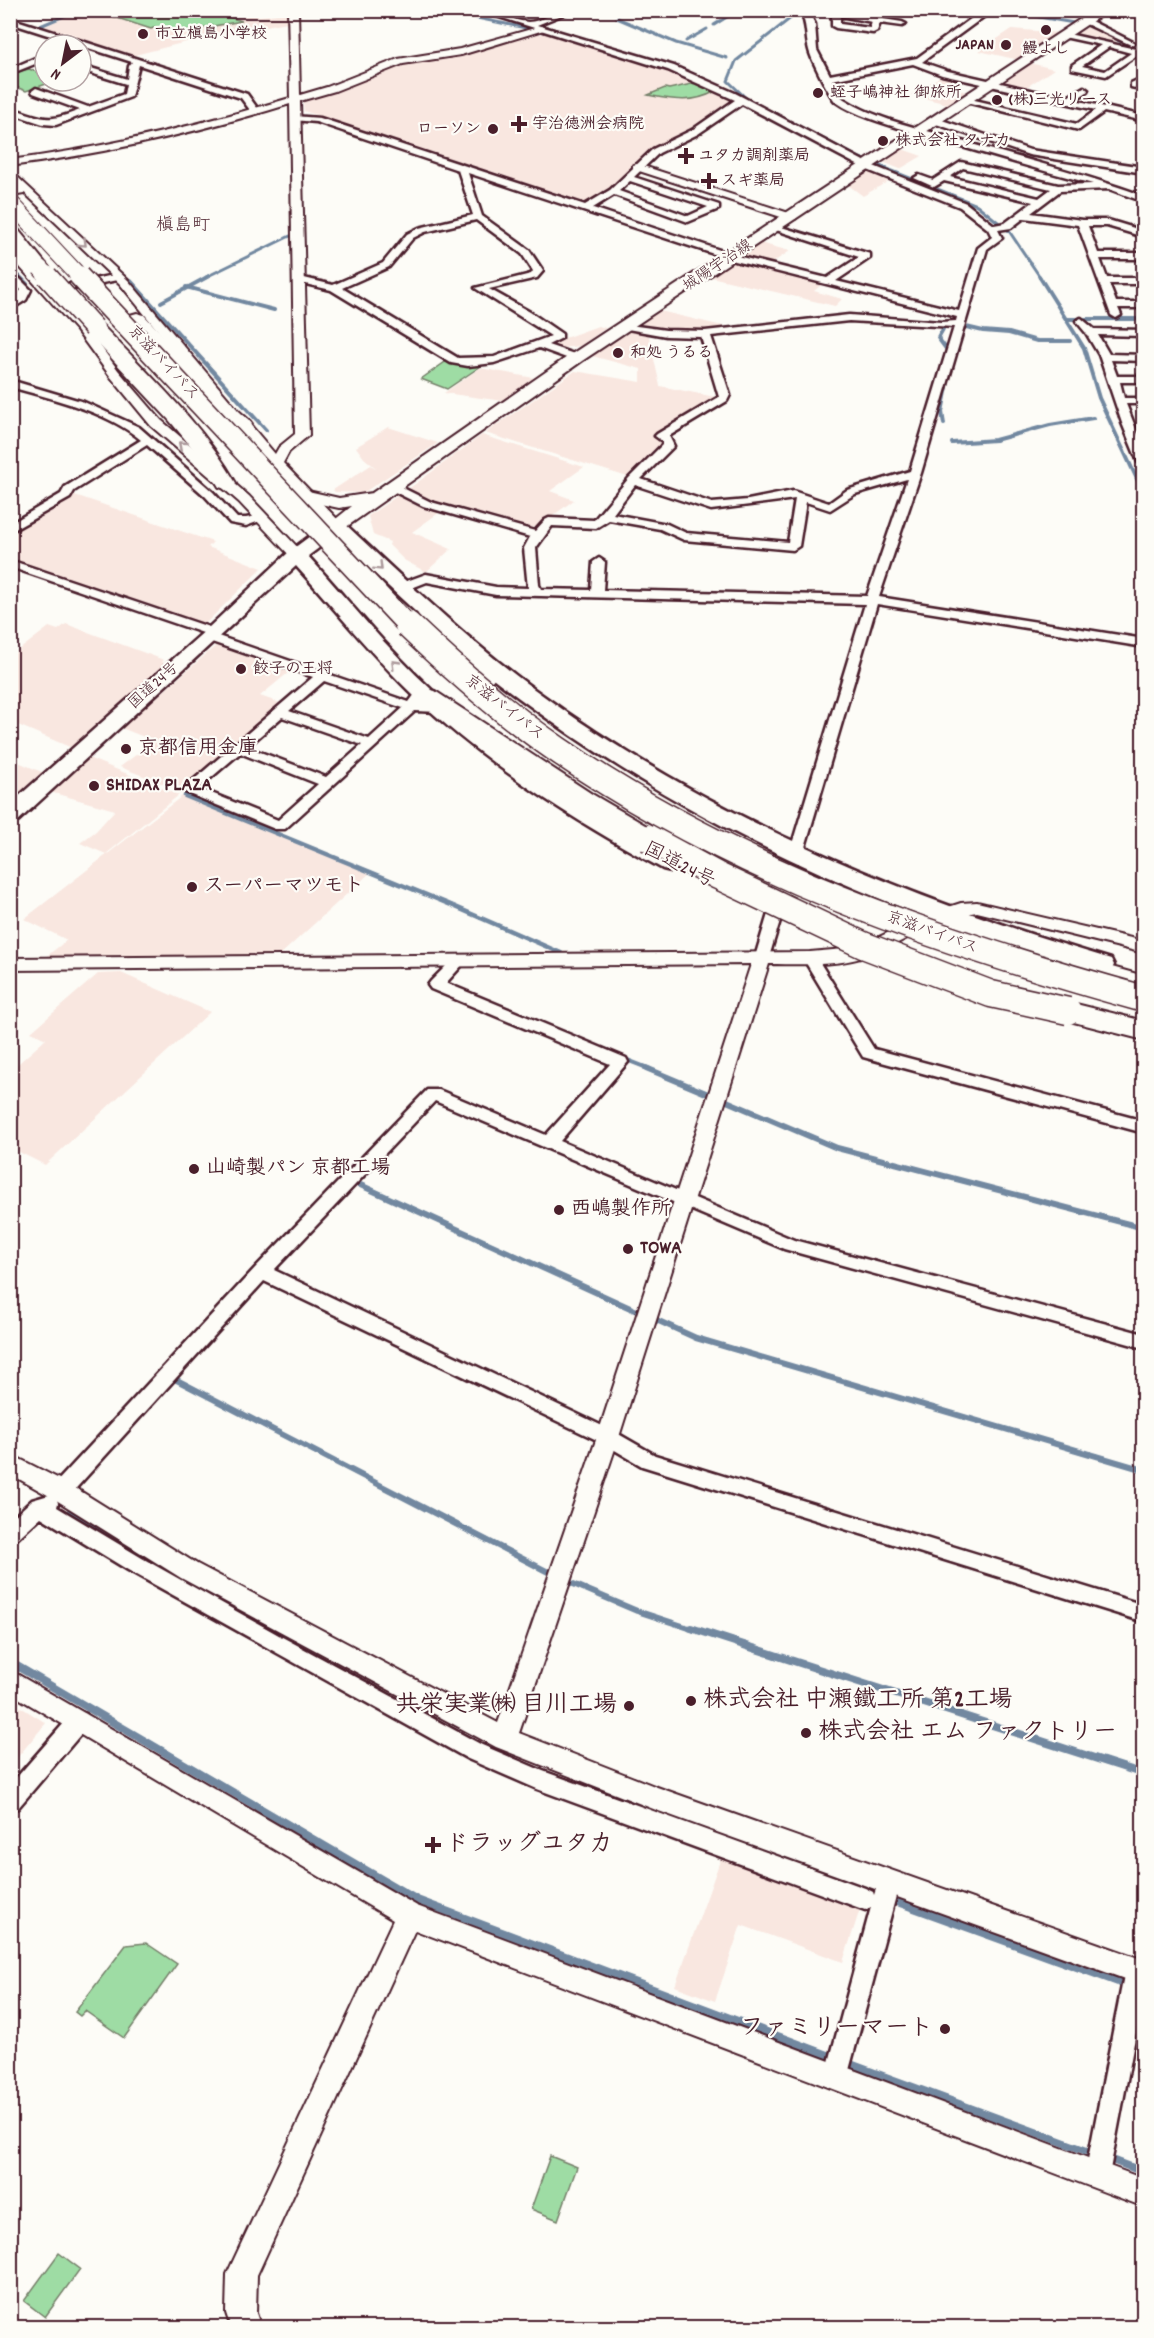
<svg xmlns="http://www.w3.org/2000/svg" width="1154" height="2338" font-family="Dekko,'Klee One',sans-serif">
<style>
.built{fill:#f9e7e0}
.green{fill:#9edca4;stroke:#747e68;stroke-width:1.5}
.lines{fill:none;stroke-linecap:round;stroke-linejoin:round}
.stream-far4{stroke:#7288a0;stroke-width:3}
.stream-far3{stroke:#7288a0;stroke-width:4}
.stream-far2{stroke:#7288a0;stroke-width:4.5}
.stream-far1{stroke:#7288a0;stroke-width:6}
.stream{stroke:#7288a0;stroke-width:8}
.minor-casing{stroke:#4a1f2b;stroke-width:5}
.tertiary-casing{stroke:#4a1f2b;stroke-width:4}
.primary-casing{stroke:#4a1f2b;stroke-width:4}
.trunk-casing{stroke:#4a1f2b;stroke-width:5}
.motorway-casing{stroke:#4a1f2b;stroke-width:4}
.minor{fill:#fdfcf7;fill-rule:evenodd}
.tertiary{fill:#fdfcf7;fill-rule:evenodd}
.primary{fill:#fdfcf7;fill-rule:evenodd}
.trunk{fill:#fdfcf7;fill-rule:evenodd}
.motorway{fill:#fdfcf7;fill-rule:evenodd}
.motorway-bridge-far2-casing{stroke:#4a1f2b;stroke-width:18;stroke-linecap:butt}
.motorway-bridge-far1-casing{stroke:#4a1f2b;stroke-width:23;stroke-linecap:butt}
.motorway-bridge-casing{stroke:#4a1f2b;stroke-width:29;stroke-linecap:butt}
.motorway-bridge-far2{stroke:#fdfcf7;stroke-width:16}
.motorway-bridge-far1{stroke:#fdfcf7;stroke-width:20}
.motorway-bridge{stroke:#fdfcf7;stroke-width:26}
.oneway{stroke:#ac999b}
.poi-dot{fill:#4a1f2b;stroke:#fdfcf7;stroke-width:2}
.labels{text-anchor:middle;dominant-baseline:central;stroke-width:4.5;stroke-linejoin:round;paint-order:stroke}
.far-poi-label{font-size:16px;font-weight:bold;fill:#4a1f2b;stroke:#fdfcf7;text-anchor:start}
.far-street-label{font-size:16px;fill:#4a1f2b;stroke:#fdfcf7}
.far-quarter-label{font-size:18px;fill:#4a1f2b;stroke:#fdfcf7}
.poi-label{font-size:20px;font-weight:bold;fill:#4a1f2b;stroke:#fdfcf7;text-anchor:start}
.street-label{font-size:20px;fill:#4a1f2b;stroke:#fdfcf7}
.near-poi-label{font-size:24px;font-weight:bold;fill:#4a1f2b;stroke:#fdfcf7;text-anchor:start}
</style>
<rect width="100%" height="100%" fill="#fdfcf7"/>
<filter id="ink" filterUnits="userSpaceOnUse"><feTurbulence type="fractalNoise" baseFrequency=".0167" numOctaves="2"/><feDisplacementMap in="SourceGraphic" scale="12" xChannelSelector="R" yChannelSelector="G"/><feConvolveMatrix kernelMatrix="1 2 1 2 8 2 1 2 1" color-interpolation-filters="sRGB"/></filter>
<g filter="url(#ink)">
<g class="built">
<polygon points="250,10 246,12 259,16 287,13 287,22 190,41 131,56 41,28 68,15 56,11 58,11"/>
<polygon points="1092,25 1110,37 1118,41 1111,45 1073,35"/>
<polygon points="1012,29 1060,33 1019,60 979,51"/>
<polygon points="538,34 546,34 666,69 696,83 669,89 665,88 649,95 678,101 705,97 716,91 733,101 690,130 651,150 607,192 584,203 304,111 303,102 306,99 336,91 402,64 473,52"/>
<polygon points="1030,63 1054,69 1022,90 1000,84"/>
<polygon points="944,74 964,79 951,88 972,93 952,105 911,95"/>
<polygon points="902,149 922,156 900,169 883,162"/>
<polygon points="870,170 894,178 863,196 848,185"/>
<polygon points="760,243 790,251 769,265 739,258"/>
<polygon points="736,260 824,283 814,291 842,299 835,306 711,277"/>
<polygon points="660,311 735,329 670,331 641,327 639,324"/>
<polygon points="598,326 606,328 580,346 562,348 548,344"/>
<polygon points="636,330 648,332 660,386 720,398 657,436 665,443 631,478 485,433 575,371 641,382 641,369 592,356 629,331"/>
<polygon points="480,368 534,378 503,401 444,393"/>
<polygon points="388,427 438,443 363,493 335,492 333,490 371,465 377,469 364,458 356,447"/>
<polygon points="482,435 584,467 550,491 574,500 539,526 530,528 427,502 407,490"/>
<polygon points="400,494 421,505 440,512 412,532 451,549 426,572 404,560 389,545 390,542 373,535 368,516"/>
<polygon points="75,495 213,542 208,547 262,568 207,622 200,624 11,559 11,534"/>
<polygon points="66,624 164,660 162,662 165,663 72,748 11,722 11,656 49,627 58,630"/>
<polygon points="220,642 294,668 260,696 283,704 182,791 120,767 154,741 119,727 156,698"/>
<polygon points="86,757 179,795 106,854 80,843 96,831 115,810 50,792"/>
<polygon points="11,759 44,773 22,794 11,788"/>
<polygon points="186,793 371,872 280,955 43,959 67,940 24,919"/>
<polygon points="121,973 210,1012 45,1165 11,1148 11,1070 46,1039 31,1032 98,974"/>
<polygon points="11,1701 46,1723 11,1765"/>
<polygon points="726,1844 861,1906 843,1962 741,1925 715,2001 675,1986"/>
</g>
<g class="green">
<polygon points="86,11 209,11 242,21 180,32 156,27 151,29 102,13 99,15"/>
<polygon points="29,69 45,75 45,81 55,81 26,91 11,85 11,73"/>
<path d="M696 83 716 91C692 104 674 100 648 95L665 88 669 89Z"/>
<polygon points="448,360 470,365 484,364 447,389 421,379"/>
<polygon points="146,1943 177,1964 124,2038 85,2011 80,2016 75,2012 126,1945"/>
<polygon points="550,2156 577,2167 558,2220 531,2209"/>
<polygon points="59,2253 80,2269 45,2317 24,2301"/>
</g>
<g class="lines">
<g class="stream-far4">
<polyline points="45,10 66,15"/>
<polyline points="455,10 472,17 526,28"/>
<polyline points="801,10 736,61 728,81 747,99 860,158 977,205 1009,231 1040,277"/>
<polyline points="998,10 1074,23"/>
<polyline points="10,18 69,37"/>
<polyline points="617,18 676,43 727,58"/>
<polyline points="714,25 738,10"/>
<polyline points="38,27 66,15"/>
<polyline points="1102,29 1119,41 1144,47"/>
<polyline points="686,41 707,29"/>
<polyline points="10,266 20,277"/>
<polyline points="206,277 290,236"/>
</g>
<g class="stream-far3">
<polyline points="19,276 27,284 28,293"/>
<polyline points="1039,276 1084,348 1099,398 1144,494"/>
<polyline points="131,281 266,430"/>
<polyline points="186,287 274,310"/>
<polyline points="161,302 209,276"/>
<polyline points="899,319 935,322"/>
<polyline points="1066,319 1144,319"/>
<polyline points="804,320 851,316"/>
<polyline points="962,326 983,331 1009,333 1037,341 1070,341"/>
<polyline points="943,329 938,338 950,354"/>
<polyline points="944,424 942,412 949,376"/>
<polyline points="952,443 995,440 1050,425 1093,418"/>
</g>
<g class="stream-far2">
<polyline points="185,796 451,905 561,953"/>
<polyline points="622,1058 650,1069"/>
</g>
<g class="stream-far1">
<polyline points="646,1068 713,1096"/>
<polyline points="722,1099 837,1148 1144,1228"/>
<polyline points="356,1183 696,1338 1144,1470"/>
<polyline points="171,1377 556,1576"/>
<polyline points="69,1512 233,1609"/>
<polyline points="564,1580 637,1611 695,1630"/>
</g>
<g class="stream">
<polyline points="691,1628 1144,1774"/>
<polyline points="10,1662 417,1900 836,2058"/>
<polyline points="889,1899 1129,1986"/>
<polyline points="845,2062 1095,2154"/>
<polyline points="1107,2158 1144,2172"/>
</g>
<defs>
<g id="minor">
<path d="M477 10C496 10 511 21 528 22 541 22 557 10 574 10L537 25 674 66 735 93 871 165 966 203 994 225 1005 223 1033 202 944 181 934 187 914 178 919 175 933 180 961 162 1058 185 1093 184C1036 169 979 152 922 135 899 128 855 116 836 102 830 97 811 59 809 50 805 35 808 26 800 10H808L815 24 817 50 830 75 917 58 983 10H993L922 62 948 71 1066 98 1084 87 1088 90 1087 92 1075 100 1144 116V121L1104 112 1079 130 962 101 966 98 1077 124 1096 110 942 75 913 64 832 80C833 87 838 95 844 99 872 117 907 125 938 134 1006 155 1077 171 1144 196V202L1109 189 1060 191 1031 213 1082 220H1108L1144 231V237L1107 226H1088L1098 253H1144V259H1100L1107 278H1144V284H1109L1116 302H1144V308H1118L1121 315 1116 318 1111 315 1078 225 1024 218 1011 228 998 230 1002 238 987 249 921 473 879 597 1144 639V647L877 604 803 854 796 858 789 854 865 604 496 595 427 582 404 591H396V585L426 574 496 587 528 588 524 548 530 537 423 506 389 489V485H397L431 502 535 531 545 520 549 518 594 520 629 478 662 445V441L655 436 657 434 719 397 701 337 666 336 622 328V324L666 330 705 331 849 315 941 322 956 321 957 317 735 261 468 173 482 216 529 250 543 271 537 278 489 289 530 312 562 334V338L548 345 580 356V360H572L539 348 494 363 468 366 451 363 331 290 297 282V278L300 277 333 285 383 263 407 234 419 228 473 215 458 170 316 122 293 120V116L320 118 585 205 610 190 653 149 692 130 735 100 668 70ZM742 104 865 169 960 207 988 229 992 237 978 248 959 311 836 281 870 258V254L778 226 770 228 859 257 827 278 741 257 593 208 614 195 688 222 719 209V205L634 177 659 153 698 134ZM963 168 1051 189 1039 198 950 177ZM630 181 708 207 688 216 619 191ZM476 220 522 254 533 271 531 274 475 288 551 336 494 357 458 358 342 288 389 267 413 238 425 232ZM849 321 954 327 910 471 847 490 829 503 793 491 748 500 712 503 641 479 674 446 669 436 727 401 730 395 711 336ZM907 479 867 596 603 590 605 562 599 558 593 562 591 590 541 589 539 585 536 548 552 526 596 528 609 520 660 529 684 540 793 550 799 546 806 502 830 510 855 494ZM635 485 711 510 795 499 788 542 686 533 667 524 613 514Z"/>
<path d="M827 10 902 22 906 24 902 26 880 23 877 31 873 33 836 28 832 26V16ZM840 16 872 22 870 28 840 24Z"/>
<polygon points="897,10 918,10 935,15 931,17"/>
<path d="M10 18 247 94 260 112 253 114 241 98 139 65 131 97 56 125 43 124 10 113V108C46 118 44 124 80 110L33 93 32 91 36 88 88 107 124 94 126 84 81 70V65L127 79 129 66 132 62 10 23Z"/>
<polygon points="1087,19 1135,43 1131,45 1084,23 1083,21"/>
<path d="M1064 33 1144 51V55L1139 54 1106 76 1072 69V65L1101 45 1064 37ZM1109 47 1131 53 1105 71 1082 66Z"/>
<polygon points="42,55 45,55 45,60 10,74 10,69"/>
<polygon points="1144,77 1144,83 1141,84 1144,85 1144,90 1131,87 1131,83"/>
<polygon points="933,119 939,119 1030,150 1144,167 1144,173 1029,155 933,123"/>
<polygon points="10,269 31,290 26,300 10,310 10,302 21,290 10,279"/>
<polygon points="119,274 124,277 122,279 49,294 44,291 49,288"/>
<polygon points="1081,318 1094,329 1144,330 1144,336 1098,335 1109,354 1144,355 1144,361 1111,360 1117,376 1144,376 1144,382 1120,382 1124,398 1144,398 1144,404 1126,404 1144,449 1144,465 1138,462 1122,423 1099,355 1086,333 1076,321"/>
<path d="M10 380 84 402 139 427 213 492 237 518H246L262 515 268 518 246 526 230 523 205 496 147 445 74 491 70 498 10 532V524L61 494 65 487 141 440C109 412 50 398 10 387Z"/>
<path d="M10 560 218 630 220 633 218 636 409 702 418 690H428L429 693 422 703 440 704 447 708 440 712 415 711 285 829H275L185 792 183 789 313 677 206 640 204 637 206 634 10 567ZM324 681 403 708 369 739 289 711ZM282 717 362 745 326 777 247 747ZM240 753 318 784 278 820 199 788Z"/>
<polygon points="775,909 782,914 769,957 767,960 757,960 755,957 768,914"/>
<polygon points="810,953 815,955 874,1049 1144,1121 1144,1133 863,1057 803,958"/>
<polygon points="458,957 465,962 446,983 626,1058 628,1062 560,1141 794,1240 1144,1334 1144,1348 784,1249 435,1101 274,1270 615,1432 655,1455 1144,1605 1144,1622 642,1466 601,1442 264,1281 68,1497 61,1499 54,1497 52,1491 54,1485 256,1267 427,1090 439,1090 546,1135 610,1064 431,989 428,985 431,981 453,959"/>
<polygon points="49,1495 56,1497 58,1503 57,1507 142,1558 284,1638 482,1745 543,1771 865,1888 873,1892 874,1895 881,1874 889,1871 897,1874 900,1881 845,2085 837,2089 829,2085 825,2077 871,1907 865,1910 537,1789 468,1759 128,1570 41,1517 17,1539 10,1541 10,1520 32,1500"/>
<polygon points="79,1712 86,1714 89,1721 86,1728 18,1808 10,1811 10,1785 72,1714"/>
<polygon points="1136,1959 1144,1962 1144,1990 1109,2175 1105,2183 1097,2187 1089,2183 1085,2175 1125,1970 1128,1962"/>
</g>
<g id="tertiary">
<path d="M288 10H298L300 95 327 87 398 59 460 49 542 26 547 29 461 55 403 64 335 91 300 101 309 435 289 452 283 463 341 523 343 526 341 529H331L246 439 120 284 10 179V170L128 280 275 454 279 447 295 434 290 104C199 132 105 154 10 166V160C105 148 198 125 290 98Z"/>
<polygon points="637,164 795,215 797,217 795,219 787,219 633,169 633,165"/>
<polygon points="10,246 14,247 85,325 118,370 161,420 249,496 302,552 304,555 302,558 292,558 239,502 151,426 110,376 77,331 10,256"/>
<path d="M977 902 1144 941V953L977 912C937 917 907 942 870 955 839 967 801 964 769 964L619 1437 519 1733 657 1787 1144 1960V1986L656 1810 496 1747 181 1578 53 1498 10 1474V1454L69 1484 197 1564 498 1723 597 1437 751 964 10 970V958L810 952 856 948 927 914 961 903Z"/>
<polygon points="10,1670 417,1906 1144,2179 1144,2207 415,1930 257,2275 256,2313 261,2328 231,2328 226,2313 227,2274 393,1920 10,1693"/>
</g>
<polygon id="primary" points="1094,10 1109,10 582,361 342,530 330,530 327,526 352,506 339,508 302,500 299,496 302,492 308,491 339,498 372,493 570,355"/>
<path id="trunk" d="M336 520 343 522C405 580 466 639 534 689 708 817 905 898 1111 959L1114 965 1111 971 1102 973C895 917 691 827 519 698 453 649 394 592 335 536L308 556C349 601 387 649 432 690 506 758 591 811 679 859L683 864 679 869 671 871 663 869C575 821 490 767 416 698 373 657 336 610 296 566L18 821 10 823V804L207 629 290 551 329 522Z"/>
<g id="motorway">
<polygon points="10,179 16,180 26,190 24,194 18,195 10,192"/>
<polygon points="10,226 16,227 46,264 49,268 46,272 34,272 10,243"/>
<polygon points="137,313 144,315 207,383 249,420 252,424 249,428 235,428 193,391 130,323 128,319 130,315"/>
<path d="M94 322 101 324C148 374 202 423 236 483L233 487 226 489 219 487 204 462 169 420 87 332 85 328 87 324Z"/>
<path d="M429 607 437 609 459 641 491 672 495 677 491 682C486 683 482 685 477 683 459 675 429 631 418 614L421 609Z"/>
<polygon points="427,689 435,691 592,794 657,832 661,838 657,844 648,846 639,844 574,804 419,701 415,696 419,691"/>
<polygon points="1062,953 1144,976 1144,994 1052,968 1048,962 1052,956"/>
<polygon points="1068,1002 1144,1021 1144,1040 1058,1018 1054,1011 1058,1004"/>
</g>
</defs>
<use href="#minor" class="minor-casing"/>
<use href="#tertiary" class="tertiary-casing"/>
<use href="#primary" class="primary-casing"/>
<use href="#trunk" class="trunk-casing"/>
<use href="#motorway" class="motorway-casing"/>
<use href="#minor" class="minor"/>
<use href="#tertiary" class="tertiary"/>
<use href="#primary" class="primary"/>
<use href="#trunk" class="trunk"/>
<use href="#motorway" class="motorway"/>
<defs>
<g id="motorway-bridge-far2">
<polyline points="10,202 80,277"/>
<polyline points="40,268 48,277"/>
</g>
<g id="motorway-bridge-far1">
<polyline points="47,276 94,328"/>
<polyline points="79,276 409,627"/>
</g>
<g id="motorway-bridge">
<path d="M408 625C455 670 504 713 558 750 735 872 938 942 1144 999"/>
<polyline points="648,838 718,876 863,945 991,994 1068,1011"/>
</g>
</defs>
<use href="#motorway-bridge-far2" class="motorway-bridge-far2-casing"/>
<use href="#motorway-bridge-far1" class="motorway-bridge-far1-casing"/>
<use href="#motorway-bridge" class="motorway-bridge-casing"/>
<use href="#motorway-bridge-far2" class="motorway-bridge-far2"/>
<use href="#motorway-bridge-far1" class="motorway-bridge-far1"/>
<use href="#motorway-bridge" class="motorway-bridge"/>
</g>
<defs><path id="oneway-chevron" d="M-2-3.5L2.5 0L-2 3.5" fill="none" stroke-width="1.6" stroke-linecap="round" stroke-linejoin="round" transform="scale(1.5)"/></defs>
<g class="oneway">
<use href="#oneway-chevron" transform="translate(83 243) rotate(44)"/>
<use href="#oneway-chevron" transform="translate(182 445) rotate(-139)"/>
<use href="#oneway-chevron" transform="translate(379 567) rotate(45)"/>
<use href="#oneway-chevron" transform="translate(395 664) rotate(-134)"/>
</g>
</g>
<g class="poi-dot">
<circle cx="1046" cy="30" r="6"/>
<circle cx="143" cy="34" r="6"/>
<circle cx="1006" cy="45" r="6"/>
<circle cx="818" cy="93" r="6"/>
<circle cx="997" cy="100" r="6"/>
<path d="M516 115h6v6h6v6h-6v6h-6v-6h-6v-6h6z"/>
<circle cx="493" cy="129" r="6"/>
<circle cx="883" cy="141" r="6"/>
<path d="M683 147h6v6h6v6h-6v6h-6v-6h-6v-6h6z"/>
<path d="M706 172h6v6h6v6h-6v6h-6v-6h-6v-6h6z"/>
<circle cx="618" cy="353" r="6"/>
<circle cx="241" cy="669" r="6"/>
<circle cx="126" cy="749" r="6"/>
<circle cx="94" cy="786" r="6"/>
<circle cx="192" cy="887" r="6"/>
<circle cx="194" cy="1169" r="6"/>
<circle cx="559" cy="1210" r="6"/>
<circle cx="628" cy="1249" r="6"/>
<circle cx="691" cy="1701" r="6"/>
<circle cx="629" cy="1706" r="6"/>
<circle cx="806" cy="1733" r="6"/>
<path d="M430 1836h6v6h6v6h-6v6h-6v-6h-6v-6h6z"/>
<circle cx="945" cy="2029" r="6"/>
</g>
<g class="labels">
<g class="far-poi-label">
<text x="155" y="34">市立槇島小学校</text>
<text x="994" y="45" text-anchor="end">JAPAN</text>
<text x="1046" y="49" text-anchor="middle">鰻よし</text>
<text x="830" y="93">蛭子嶋神社 御旅所</text>
<text x="1009" y="100">(株)三光リース</text>
<text x="532" y="124">宇治徳洲会病院</text>
<text x="481" y="129" text-anchor="end">ローソン</text>
<text x="895" y="141">株式会社 タナカ</text>
<text x="698" y="156">ユタカ調剤薬局</text>
<text x="721" y="181">スギ薬局</text>
<text x="630" y="353">和処 うるる</text>
<text x="253" y="669">餃子の王将</text>
</g>
<g class="far-street-label">
<text transform="translate(718 266) rotate(-34)">城陽宇治線</text>
<text transform="translate(163 363) rotate(47)">京滋バイパス</text>
<text transform="translate(154 686) rotate(-42)">国道24号</text>
<text transform="translate(504 708) rotate(38)">京滋バイパス</text>
<text transform="translate(932 933) rotate(20)">京滋バイパス</text>
</g>
<g class="far-quarter-label">
<text x="183" y="226">槇島町</text>
</g>
<g class="poi-label">
<text x="138" y="749">京都信用金庫</text>
<text x="106" y="786">SHIDAX PLAZA</text>
<text x="204" y="887">スーパーマツモト</text>
<text x="206" y="1169">山崎製パン 京都工場</text>
<text x="571" y="1210">西嶋製作所</text>
<text x="640" y="1249">TOWA</text>
</g>
<g class="street-label">
<text transform="translate(679 866) rotate(27)">国道24号</text>
</g>
<g class="near-poi-label">
<text x="703" y="1701">株式会社 中瀬鐵工所 第2工場</text>
<text x="617" y="1706" text-anchor="end">共栄実業㈱ 目川工場</text>
<text x="818" y="1733">株式会社 エム ファクトリー</text>
<text x="445" y="1845">ドラッグユタカ</text>
<text x="933" y="2029" text-anchor="end">ファミリーマート</text>
</g>
</g>
<rect width="1154" height="2338" fill="none" stroke="#fdfcf7" stroke-width="36"/>
<rect x="18" y="18" width="1118" height="2302" fill="none" stroke="#4a1f2b" stroke-width="2" filter="url(#ink)"/>
<g transform="translate(63 63) rotate(212)"><circle r="28" fill="#fdfcf7" stroke="#b5a4a5" stroke-width="1.5"/>
<path d="M0-4.5L10 22L0 15L-10 22Z" fill="#4a1f2b"/>
<text y="-9" font-size="16" font-weight="bold" text-anchor="middle" fill="#4a1f2b">N</text>
</g>
</svg>
